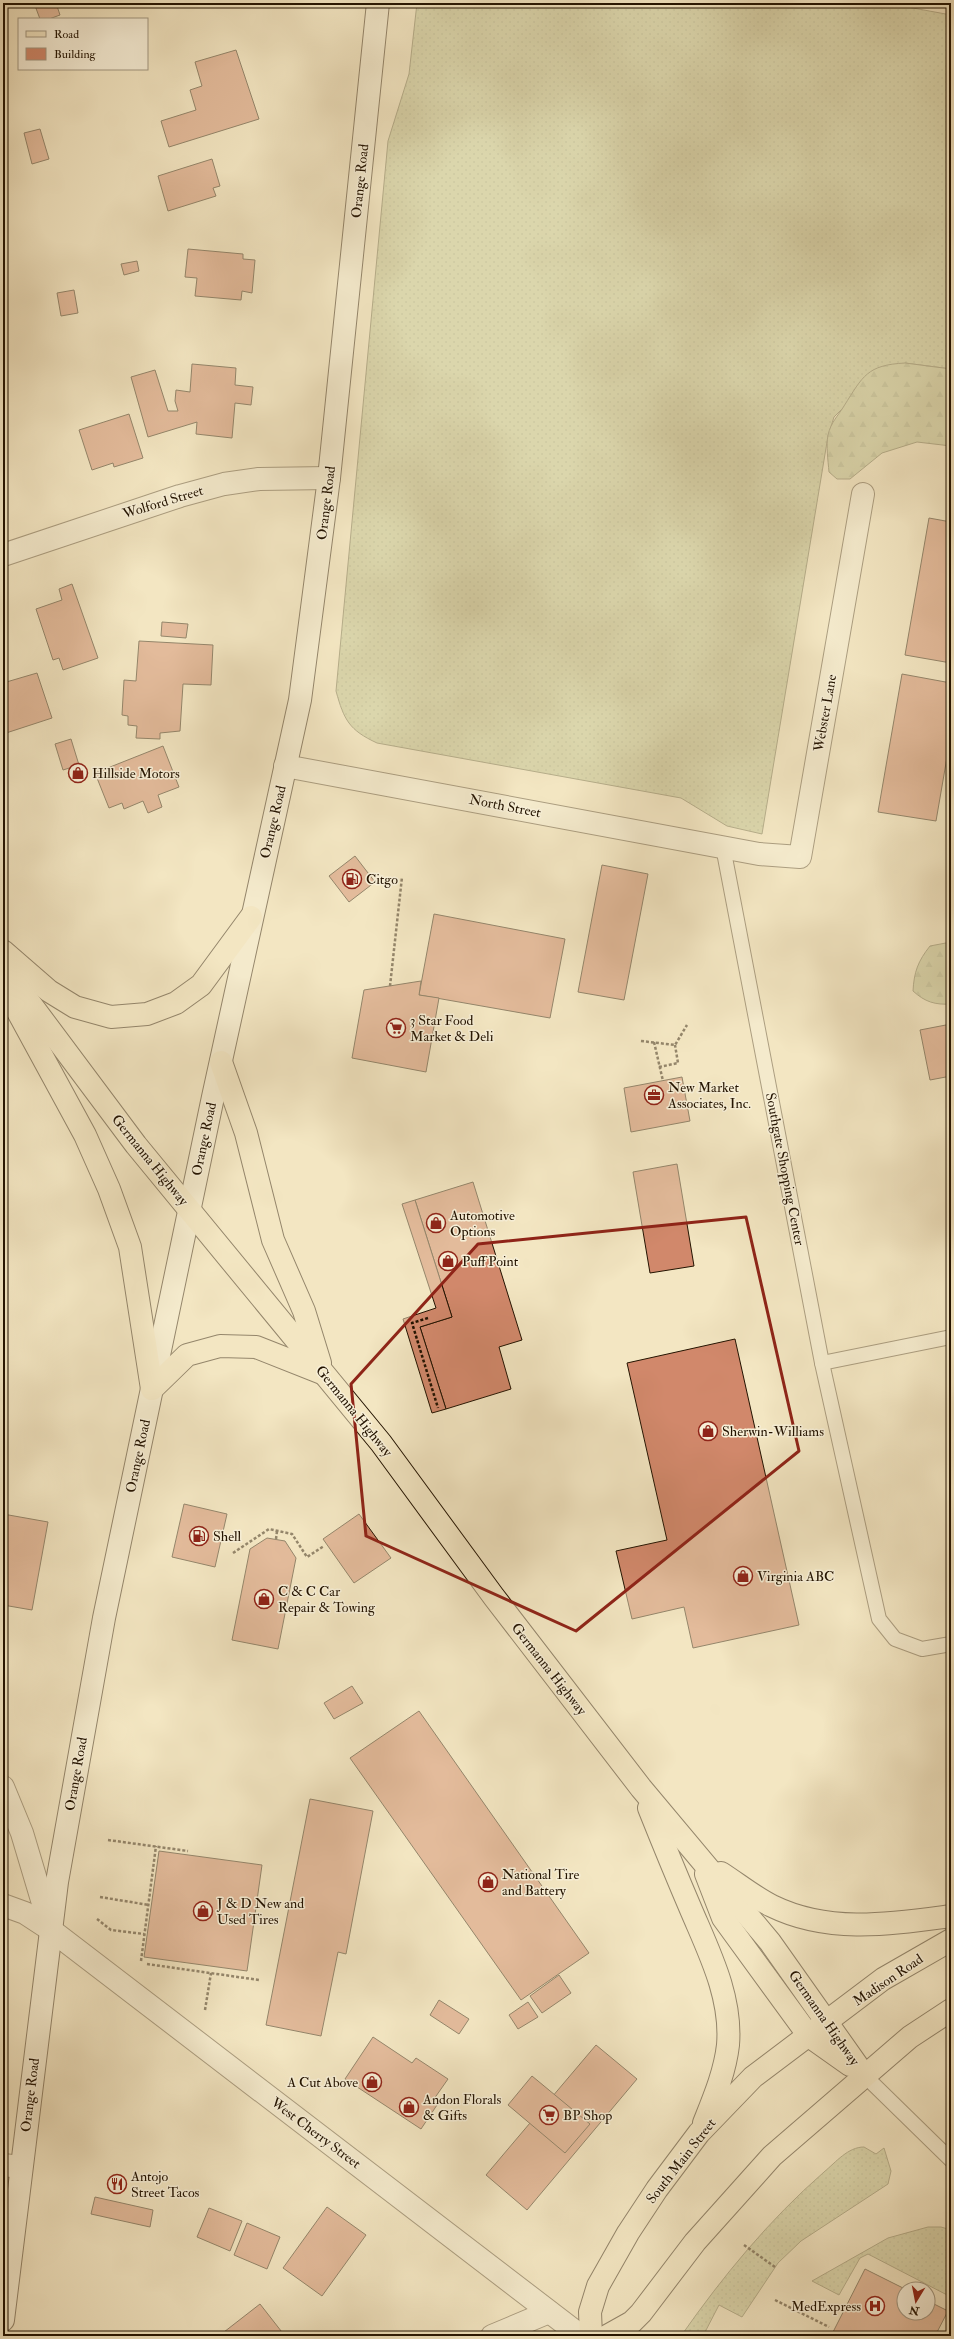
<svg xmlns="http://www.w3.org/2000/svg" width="954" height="2339" font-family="'IM FELL Double Pica',serif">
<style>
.grass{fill:url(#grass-dots);stroke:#706c48}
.forest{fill:url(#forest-firs);stroke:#706c48}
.building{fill:#d1886b;stroke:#231300}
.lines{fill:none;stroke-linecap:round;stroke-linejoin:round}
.service-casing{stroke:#574830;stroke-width:16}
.minor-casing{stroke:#574830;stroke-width:24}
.secondary-casing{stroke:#231300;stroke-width:24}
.primary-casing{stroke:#231300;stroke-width:24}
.path{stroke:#231300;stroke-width:2.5;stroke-dasharray:3 2;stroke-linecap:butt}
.service{stroke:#f7efd7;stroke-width:14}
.minor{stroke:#f7efd7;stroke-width:22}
.secondary{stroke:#f7efd7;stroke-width:22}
.primary{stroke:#f3e6c2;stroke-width:22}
.marked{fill:none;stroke:#8f2418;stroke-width:3;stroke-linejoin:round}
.labels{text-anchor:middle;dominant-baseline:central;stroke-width:3;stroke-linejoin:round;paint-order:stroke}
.street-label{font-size:14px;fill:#231300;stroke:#f7efd7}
.poi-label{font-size:14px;fill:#231300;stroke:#f7efd7;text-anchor:start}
</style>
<defs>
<pattern id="grass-dots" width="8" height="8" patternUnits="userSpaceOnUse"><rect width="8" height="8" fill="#bec491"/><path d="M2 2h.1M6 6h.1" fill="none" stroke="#a3a87b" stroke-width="1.8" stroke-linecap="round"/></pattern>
<pattern id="forest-firs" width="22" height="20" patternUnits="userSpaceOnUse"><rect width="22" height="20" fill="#bec491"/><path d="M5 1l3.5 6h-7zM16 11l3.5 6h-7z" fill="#a3a87b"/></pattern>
</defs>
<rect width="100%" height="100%" fill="#f3e6c2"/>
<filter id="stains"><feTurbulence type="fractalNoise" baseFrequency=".005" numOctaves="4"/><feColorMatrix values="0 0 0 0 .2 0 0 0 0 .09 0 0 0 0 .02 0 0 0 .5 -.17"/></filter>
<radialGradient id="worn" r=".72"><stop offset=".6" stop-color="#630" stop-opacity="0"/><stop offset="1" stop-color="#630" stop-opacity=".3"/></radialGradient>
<g class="grass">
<path d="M417 3H886L951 15V369L905 363 843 408 834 417 828 436 762 834 727 826 681 798 377 743C349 730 344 720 336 691L388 141 409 74Z"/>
<path d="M864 2147 876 2154 884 2148 891 2171 888 2184 801 2241 778 2263 742 2317 719 2305 703 2336H681C723 2276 769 2220 824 2172 836 2162 848 2147 864 2147Z"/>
<polygon points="928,2227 941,2227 951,2230 951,2297 868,2254 860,2258 839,2295 812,2281 888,2238"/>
</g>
<g class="forest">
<path d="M905 363 951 369V446L917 442 882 453 850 479H837L829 472C828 460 826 446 828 435 831 422 838 416 844 406 863 376 867 365 905 363Z"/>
<path d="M951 942V1004C935 1005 925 1002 913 991 914 972 918 961 930 946Z"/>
</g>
<g class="building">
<polygon points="34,3 56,3 60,15 49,19 40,19"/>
<polygon points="236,50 259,119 169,147 161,121 196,110 190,90 202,86 195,62"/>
<polygon points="40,129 49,159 32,164 24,133"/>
<polygon points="212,159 220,186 213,188 216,196 168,211 158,176"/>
<polygon points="188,249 243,254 243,259 255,260 252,293 242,291 241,300 195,296 197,278 185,277"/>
<polygon points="137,261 139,271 124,275 121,264"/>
<polygon points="74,290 78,313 61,316 57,293"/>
<polygon points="192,364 236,368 235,385 253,387 251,405 235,403 232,438 196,434 197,422 148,437 131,377 155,370 168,411 178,411 175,401 176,390 190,392"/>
<polygon points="129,414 143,458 114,467 113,463 92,470 79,430"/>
<polygon points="929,518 951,522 951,663 905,655"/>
<polygon points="72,584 98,658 63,670 59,658 53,660 36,609 62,600 59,589"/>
<polygon points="162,622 188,624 186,638 161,636"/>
<polygon points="139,641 213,645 211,685 183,684 180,731 160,733 160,739 136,738 137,726 128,725 128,716 122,715 124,680 136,681"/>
<polygon points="37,673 52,718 3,734 3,683"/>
<polygon points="902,674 951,683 951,734 936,821 878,812"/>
<polygon points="71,739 79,765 63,770 55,744"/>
<polygon points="163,746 179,787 158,795 162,807 148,813 143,801 124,809 122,803 109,808 95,773"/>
<polygon points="355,856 375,882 349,902 329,876"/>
<polygon points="602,865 648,874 624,1000 578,992"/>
<polygon points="434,914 565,939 550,1018 419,995"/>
<polygon points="421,981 419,995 439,998 426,1072 352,1058 364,990"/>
<polygon points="951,1024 951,1076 930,1080 920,1030"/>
<polygon points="682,1077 690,1121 631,1132 624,1088"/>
<polygon points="677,1164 694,1266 650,1273 633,1172"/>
<polygon points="473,1182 522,1340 499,1347 511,1389 446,1409 420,1327 452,1317 415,1200"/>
<polygon points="415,1200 452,1317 420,1327 446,1409 432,1413 403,1319 436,1308 402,1204"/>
<polygon points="735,1339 799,1625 693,1648 684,1607 632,1619 616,1551 667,1540 627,1363"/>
<polygon points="184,1504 227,1514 215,1567 172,1557"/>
<polygon points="3,1514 48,1522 32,1610 3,1605"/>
<polygon points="359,1514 391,1558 354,1583 323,1539"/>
<polygon points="267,1538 285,1541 296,1558 278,1649 232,1640 250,1549"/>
<polygon points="352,1686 363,1703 334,1719 324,1703"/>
<polygon points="419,1711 589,1953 521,2000 350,1758"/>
<polygon points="310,1799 373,1811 346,1954 338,1952 321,2036 266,2025"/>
<polygon points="159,1851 262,1865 247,1971 144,1957"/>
<polygon points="559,1975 571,1993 542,2013 530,1996"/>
<polygon points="439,2000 469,2019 459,2034 430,2015"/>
<polygon points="528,2002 538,2017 518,2029 509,2015"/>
<polygon points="373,2037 412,2063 416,2058 448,2079 434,2099 439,2102 421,2129 345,2079"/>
<polygon points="596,2045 637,2079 527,2210 486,2175"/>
<polygon points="532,2076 590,2124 565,2153 508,2105"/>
<polygon points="95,2197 153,2210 150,2227 91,2214"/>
<polygon points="327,2207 366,2235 322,2296 283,2268"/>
<polygon points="209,2208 242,2221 230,2251 197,2237"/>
<polygon points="247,2223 280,2237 267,2269 234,2255"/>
<polygon points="865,2269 905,2289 904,2313 928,2313 928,2301 948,2311 935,2336 831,2336"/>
<polygon points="260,2304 285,2336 227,2336 224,2332"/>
</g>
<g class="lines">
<defs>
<g id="service">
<polyline points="723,847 822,1363 879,1619 895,1639 922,1649 951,1644"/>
<polyline points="822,1363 951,1337"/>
<polyline points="864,2075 951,2160"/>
</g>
<g id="minor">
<polyline points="3,555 180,496 224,484 259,479 329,478"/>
<polyline points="285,766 759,854 800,857 863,494"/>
<polyline points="3,1787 22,1833 51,1930"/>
<polyline points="3,1905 25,1913 51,1930 581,2336"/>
<polyline points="3,2165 21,2167"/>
<polyline points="492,2336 549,2312"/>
</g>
<polyline id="secondary" points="3,2320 57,1882 104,1618 213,1097 300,700 329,478 378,3"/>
<g id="primary">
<polyline points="3,951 49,991 75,1007 111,1017 147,1014 176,1003 201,985 251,917"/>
<polyline points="3,967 136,1145 381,1443 494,1597 641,1788 770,1942 864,2075"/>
<polyline points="5,988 85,1135 109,1189 130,1247 152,1389"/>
<polyline points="221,1062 246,1133 273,1240 304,1311 320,1363"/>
<polyline points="152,1389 187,1355 220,1346 256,1347 322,1373"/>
<path d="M649 1808C663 1843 677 1877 692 1912 710 1954 732 1998 728 2045 725 2072 714 2098 704 2123"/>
<path d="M721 1873C738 1884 754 1897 772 1906 829 1934 891 1924 951 1916"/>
<polyline points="706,1874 723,1918 809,2036 850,2065"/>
<polyline points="591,2336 590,2312 598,2286 628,2233 657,2189 699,2133 753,2077 883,1979 951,1940"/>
<polyline points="607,2336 632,2322 641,2313 695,2242 772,2156 910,2037 951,2010"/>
</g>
</defs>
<use href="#service" class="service-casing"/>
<use href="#minor" class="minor-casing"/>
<use href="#secondary" class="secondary-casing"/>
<use href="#primary" class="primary-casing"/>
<g class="path">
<polyline points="390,986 402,877"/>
<polyline points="641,1041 675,1045 687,1025"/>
<polyline points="654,1042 663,1081"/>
<polyline points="659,1067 678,1063 675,1045"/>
<polyline points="428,1318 412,1323 438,1408"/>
<polyline points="276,1539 277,1531"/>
<polyline points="233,1553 269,1529 292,1534 307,1557 324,1546"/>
<polyline points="108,1840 188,1851"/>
<polyline points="100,1897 149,1905"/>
<polyline points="97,1919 111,1930 144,1934"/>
<polyline points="141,1961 156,1846"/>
<polyline points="147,1964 259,1980"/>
<polyline points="205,2010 211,1973"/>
<polyline points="744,2245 775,2267"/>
<polyline points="775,2300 829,2327"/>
</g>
<use href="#service" class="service"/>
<use href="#minor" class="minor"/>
<use href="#secondary" class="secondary"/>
<use href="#primary" class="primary"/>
</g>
<path d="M0 0H954V2339H0ZM746 1217 799 1451 576 1631 366 1536 351 1384 478 1244Z" fill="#f3e6c2" fill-opacity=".55" fill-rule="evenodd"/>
<path class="marked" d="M746 1217 799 1451 576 1631 366 1536 351 1384 478 1244Z"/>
<defs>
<symbol id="shop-ring" viewBox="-11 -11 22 22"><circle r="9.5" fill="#f7efd7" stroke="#8f2418" stroke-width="1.5"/><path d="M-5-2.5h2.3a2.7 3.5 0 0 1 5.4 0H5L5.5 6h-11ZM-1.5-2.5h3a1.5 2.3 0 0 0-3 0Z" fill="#8f2418"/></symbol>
<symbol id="fuel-ring" viewBox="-11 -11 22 22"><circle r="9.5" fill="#f7efd7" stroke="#8f2418" stroke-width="1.5"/><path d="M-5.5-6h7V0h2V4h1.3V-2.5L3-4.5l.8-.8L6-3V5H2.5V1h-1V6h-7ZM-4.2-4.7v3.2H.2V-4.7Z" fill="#8f2418"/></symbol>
<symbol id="supermarket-ring" viewBox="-11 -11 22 22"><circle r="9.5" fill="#f7efd7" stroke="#8f2418" stroke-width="1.5"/><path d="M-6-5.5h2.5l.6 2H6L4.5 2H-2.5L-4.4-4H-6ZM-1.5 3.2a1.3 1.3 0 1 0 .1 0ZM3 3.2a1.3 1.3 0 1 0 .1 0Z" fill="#8f2418"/></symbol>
<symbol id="office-ring" viewBox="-11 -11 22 22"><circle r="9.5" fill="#f7efd7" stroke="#8f2418" stroke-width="1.5"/><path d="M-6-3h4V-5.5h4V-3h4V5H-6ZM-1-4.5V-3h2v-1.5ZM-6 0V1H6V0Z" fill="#8f2418"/></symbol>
<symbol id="restaurant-ring" viewBox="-11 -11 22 22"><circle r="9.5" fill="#f7efd7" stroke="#8f2418" stroke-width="1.5"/><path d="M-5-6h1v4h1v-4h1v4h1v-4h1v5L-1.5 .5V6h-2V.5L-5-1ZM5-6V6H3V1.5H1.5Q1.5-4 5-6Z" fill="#8f2418"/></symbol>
<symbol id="hospital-ring" viewBox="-11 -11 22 22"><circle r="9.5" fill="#f7efd7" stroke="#8f2418" stroke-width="1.5"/><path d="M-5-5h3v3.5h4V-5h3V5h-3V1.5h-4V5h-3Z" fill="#8f2418"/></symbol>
</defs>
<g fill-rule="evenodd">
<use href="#shop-ring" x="67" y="762" width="22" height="22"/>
<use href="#fuel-ring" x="341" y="868" width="22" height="22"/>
<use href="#supermarket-ring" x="385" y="1017" width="22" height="22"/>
<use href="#office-ring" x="643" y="1084" width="22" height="22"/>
<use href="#shop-ring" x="425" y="1212" width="22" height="22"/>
<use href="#shop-ring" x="437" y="1250" width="22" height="22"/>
<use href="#shop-ring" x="697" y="1420" width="22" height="22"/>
<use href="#fuel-ring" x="188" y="1525" width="22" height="22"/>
<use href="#shop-ring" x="732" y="1565" width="22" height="22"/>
<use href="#shop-ring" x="253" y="1588" width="22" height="22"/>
<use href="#shop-ring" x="477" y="1871" width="22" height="22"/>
<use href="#shop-ring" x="192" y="1900" width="22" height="22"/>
<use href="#shop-ring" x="361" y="2071" width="22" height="22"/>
<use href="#shop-ring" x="398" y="2096" width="22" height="22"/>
<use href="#supermarket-ring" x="538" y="2104" width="22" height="22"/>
<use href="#restaurant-ring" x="106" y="2173" width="22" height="22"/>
<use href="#hospital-ring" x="864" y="2295" width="22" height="22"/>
</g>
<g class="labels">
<g class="street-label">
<text transform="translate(360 181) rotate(-84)">Orange Road</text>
<text transform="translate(163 502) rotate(-17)">Wolford Street</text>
<text transform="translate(326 503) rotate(-83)">Orange Road</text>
<text transform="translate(825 713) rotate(-80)">Webster Lane</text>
<text transform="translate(505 806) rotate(11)">North Street</text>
<text transform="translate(273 822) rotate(-77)">Orange Road</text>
<text transform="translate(204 1139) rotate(-78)">Orange Road</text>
<text transform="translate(150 1160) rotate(51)">Germanna Highway</text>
<text transform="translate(785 1169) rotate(79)">Southgate Shopping Center</text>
<text transform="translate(354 1411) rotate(51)">Germanna Highway</text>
<text transform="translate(138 1456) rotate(-78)">Orange Road</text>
<text transform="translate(549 1669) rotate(52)">Germanna Highway</text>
<text transform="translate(76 1774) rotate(-80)">Orange Road</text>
<text transform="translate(888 1980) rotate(-34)">Madison Road</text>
<text transform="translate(824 2018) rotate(55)">Germanna Highway</text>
<text transform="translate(30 2095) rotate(-83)">Orange Road</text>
<text transform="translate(316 2133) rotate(37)">West Cherry Street</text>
<text transform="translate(681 2161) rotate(-52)">South Main Street</text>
</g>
<g class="poi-label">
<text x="92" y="773">Hillside Motors</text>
<text x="366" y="879">Citgo</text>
<text x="410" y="1020">3 Star Food<tspan x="410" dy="16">Market &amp; Deli</tspan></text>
<text x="668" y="1087">New Market<tspan x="668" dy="16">Associates, Inc.</tspan></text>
<text x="450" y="1215">Automotive<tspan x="450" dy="16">Options</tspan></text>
<text x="462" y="1261">Puff Point</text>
<text x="722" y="1431">Sherwin-Williams</text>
<text x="213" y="1536">Shell</text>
<text x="757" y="1576">Virginia ABC</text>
<text x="278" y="1591">C &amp; C Car<tspan x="278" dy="16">Repair &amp; Towing</tspan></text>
<text x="502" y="1874">National Tire<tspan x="502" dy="16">and Battery</tspan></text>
<text x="217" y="1903">J &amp; D New and<tspan x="217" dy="16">Used Tires</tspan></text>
<text x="358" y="2082" text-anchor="end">A Cut Above</text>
<text x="423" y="2099">Andon Florals<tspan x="423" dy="16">&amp; Gifts</tspan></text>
<text x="563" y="2115">BP Shop</text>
<text x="131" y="2176">Antojo<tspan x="131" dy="16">Street Tacos</tspan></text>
<text x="861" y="2306" text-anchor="end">MedExpress</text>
</g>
</g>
<rect width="954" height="2339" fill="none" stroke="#f3e6c2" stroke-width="16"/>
<rect x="4" y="4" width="946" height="2331" fill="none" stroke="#231300" stroke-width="2"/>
<rect x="8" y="8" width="938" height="2323" fill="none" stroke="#231300"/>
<rect x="18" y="18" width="130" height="52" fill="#f7efd7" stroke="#a29781"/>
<rect x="26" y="31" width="20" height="6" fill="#f3e6c2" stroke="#a29781"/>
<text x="54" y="38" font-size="12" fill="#231300">Road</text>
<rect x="26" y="48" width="20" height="12" fill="#d1886b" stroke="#a29781"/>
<text x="54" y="58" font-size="12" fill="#231300">Building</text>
<g transform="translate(916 2301) rotate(190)"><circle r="19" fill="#f7efd7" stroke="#a29781"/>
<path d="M0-3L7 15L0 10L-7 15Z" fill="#8f2418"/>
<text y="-6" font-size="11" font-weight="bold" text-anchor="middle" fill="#231300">N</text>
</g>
<rect width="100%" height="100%" filter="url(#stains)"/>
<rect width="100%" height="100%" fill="url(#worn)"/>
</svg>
